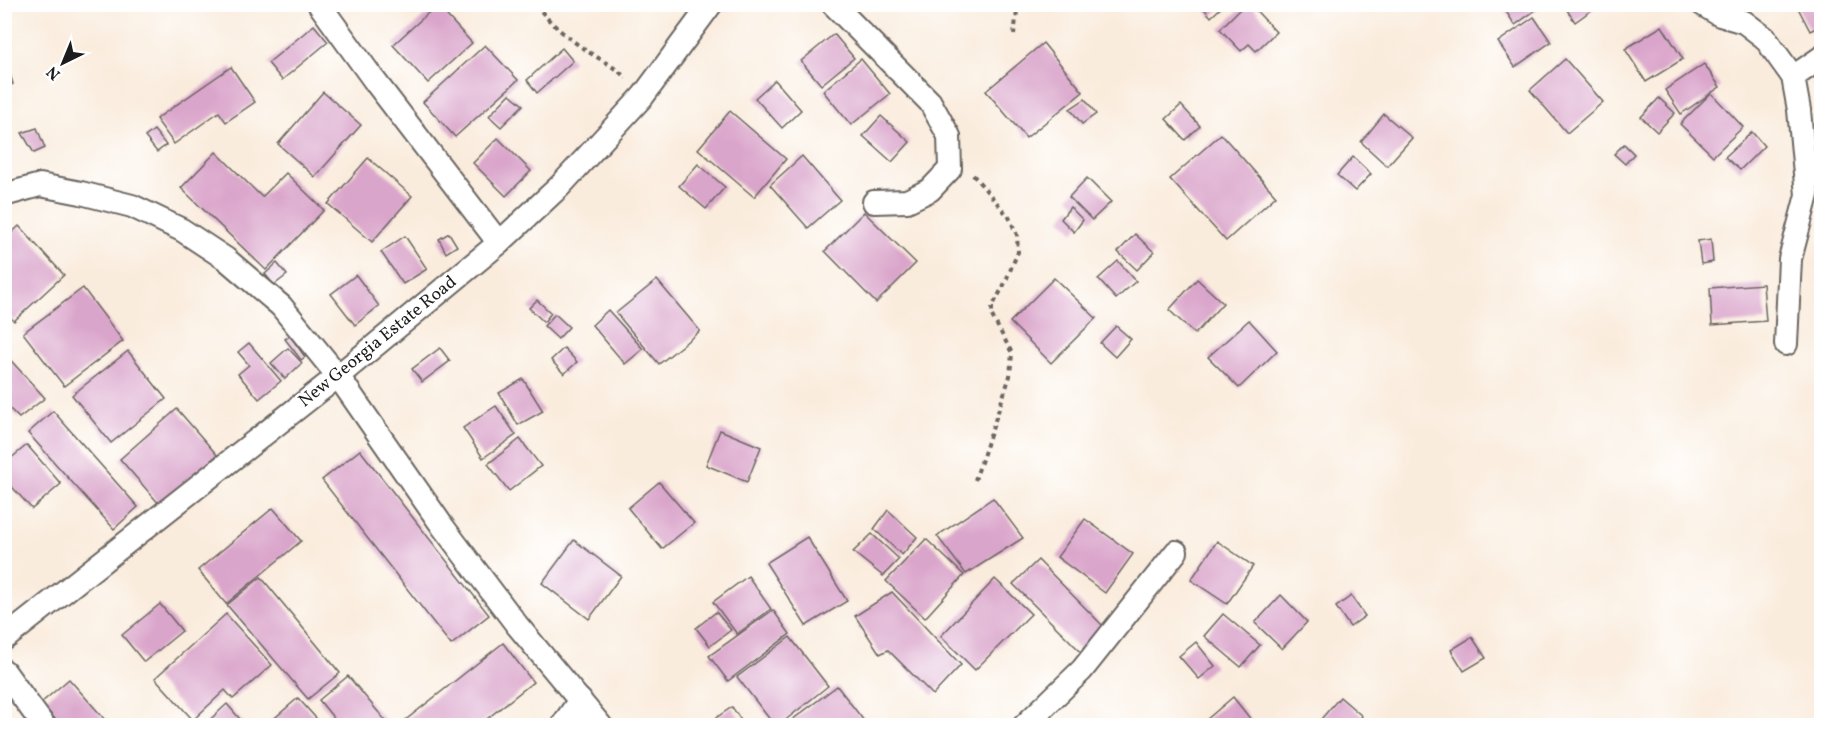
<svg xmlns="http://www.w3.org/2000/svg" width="1826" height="730" font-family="Vollkorn,serif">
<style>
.building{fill:#daa5cb}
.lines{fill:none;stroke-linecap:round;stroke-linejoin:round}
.minor-casing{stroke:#6a6560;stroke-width:26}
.path{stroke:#6a6560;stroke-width:4;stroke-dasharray:4.5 4.5;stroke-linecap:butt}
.minor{stroke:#fff;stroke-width:22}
.labels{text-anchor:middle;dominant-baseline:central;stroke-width:5;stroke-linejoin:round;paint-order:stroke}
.street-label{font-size:18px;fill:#1c1c1c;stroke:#fff}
</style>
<rect width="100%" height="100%" fill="#fff"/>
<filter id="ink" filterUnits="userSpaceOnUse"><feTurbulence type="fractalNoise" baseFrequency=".0167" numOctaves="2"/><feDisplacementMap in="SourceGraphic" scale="12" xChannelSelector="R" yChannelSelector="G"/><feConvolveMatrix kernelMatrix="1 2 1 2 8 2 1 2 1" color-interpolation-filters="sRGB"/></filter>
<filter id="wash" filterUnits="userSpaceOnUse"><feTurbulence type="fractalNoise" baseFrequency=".008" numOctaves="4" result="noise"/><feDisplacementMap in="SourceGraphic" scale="24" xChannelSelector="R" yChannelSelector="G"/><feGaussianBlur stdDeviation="1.35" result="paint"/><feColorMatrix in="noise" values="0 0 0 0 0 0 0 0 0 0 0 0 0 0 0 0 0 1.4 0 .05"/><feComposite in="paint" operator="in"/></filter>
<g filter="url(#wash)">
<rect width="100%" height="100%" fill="#faecdd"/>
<g id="blocks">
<g class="building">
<polygon points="1200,4 1225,4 1211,17"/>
<polygon points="1245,4 1250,4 1276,32 1256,51 1249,44 1241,51 1220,29"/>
<polygon points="1501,4 1544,4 1515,25"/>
<polygon points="1563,4 1600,4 1575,22"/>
<polygon points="1796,4 1822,4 1822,25 1810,31"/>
<polygon points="437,5 472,43 428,83 393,45"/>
<polygon points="1534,17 1551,42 1515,67 1498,42"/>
<polygon points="314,25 328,42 282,80 268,63"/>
<polygon points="1662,26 1683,59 1646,82 1625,49"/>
<polygon points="834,34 854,58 821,85 801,61"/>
<polygon points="1043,43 1083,92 1026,138 986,91"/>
<polygon points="485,45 518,80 455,137 423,102"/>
<polygon points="562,48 573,61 537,93 527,80"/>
<polygon points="861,59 890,94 851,125 823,91"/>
<polygon points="1565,59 1603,102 1567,133 1530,90"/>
<polygon points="1704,64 1720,87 1711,93 1743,127 1713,156 1680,124 1711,93 1681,114 1665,90"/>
<polygon points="8,67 13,84 4,87 4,68"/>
<polygon points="231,67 255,102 226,122 219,112 174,144 156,119"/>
<polygon points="775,80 801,110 782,128 755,98"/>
<polygon points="323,92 361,125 315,177 278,144"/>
<polygon points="510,94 523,105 501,127 489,116"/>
<polygon points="1659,98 1675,113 1657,132 1641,117"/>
<polygon points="1085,99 1096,114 1082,124 1070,109"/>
<polygon points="1181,105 1200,126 1185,140 1166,119"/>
<polygon points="730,111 786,159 754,197 698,149"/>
<polygon points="1384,114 1412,138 1387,166 1361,142"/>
<polygon points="881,116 910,142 892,162 863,136"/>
<polygon points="37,128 45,148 34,153 22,133"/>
<polygon points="154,130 166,145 157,152 145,137"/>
<polygon points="1752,132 1764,146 1740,170 1725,157"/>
<polygon points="1221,134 1276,196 1226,241 1170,179"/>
<polygon points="498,138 531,171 506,196 473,163"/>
<polygon points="1624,144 1634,154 1625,164 1614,154"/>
<polygon points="216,152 262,197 286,173 324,210 266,270 181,188"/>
<polygon points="802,156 840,200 808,228 770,185"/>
<polygon points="1353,157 1371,174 1355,191 1337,175"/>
<polygon points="368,158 412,196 372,242 328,204"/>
<polygon points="698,164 725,187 706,209 679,186"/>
<polygon points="1087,178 1111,202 1092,220 1069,197"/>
<polygon points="1070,207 1083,220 1074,232 1061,219"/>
<polygon points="864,212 916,263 876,303 825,251"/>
<polygon points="19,226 64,275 14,321 4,311 4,240"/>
<polygon points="449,233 457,246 446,253 439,239"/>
<polygon points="1135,234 1154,252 1137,270 1118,252"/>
<polygon points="405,236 427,269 403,284 381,252"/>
<polygon points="1711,239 1713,262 1701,264 1698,241"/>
<polygon points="1118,261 1136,281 1116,299 1098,279"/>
<polygon points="277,263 287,275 274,285 265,274"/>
<polygon points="356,275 379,306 355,325 331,294"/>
<polygon points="1054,278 1096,318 1051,363 1010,322"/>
<polygon points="1197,279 1223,303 1195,334 1169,310"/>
<polygon points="657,280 700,331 659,364 616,313"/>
<polygon points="1763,284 1766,321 1712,325 1710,288"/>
<polygon points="83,288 123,341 64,386 23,333"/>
<polygon points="537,300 551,313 544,322 529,308"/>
<polygon points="608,310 643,349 625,364 592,325"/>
<polygon points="555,314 569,327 558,339 544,326"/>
<polygon points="1249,320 1277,351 1239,388 1208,357"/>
<polygon points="1116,326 1131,339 1115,357 1100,343"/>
<polygon points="290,336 305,357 301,360 285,339"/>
<polygon points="249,343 281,381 259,399 238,374 249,365 238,352"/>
<polygon points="288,348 302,363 285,379 271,363"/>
<polygon points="440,348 450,361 422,382 412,369"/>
<polygon points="564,348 577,362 564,374 551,360"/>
<polygon points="128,351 166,399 111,443 72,395"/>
<polygon points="4,353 45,398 19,418 4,403"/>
<polygon points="523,379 543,411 518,425 499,393"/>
<polygon points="496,406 516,435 483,458 463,428"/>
<polygon points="177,409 217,455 160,505 120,459"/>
<polygon points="53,411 138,507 114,529 28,433"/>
<polygon points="720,430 761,447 747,482 706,465"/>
<polygon points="520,439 541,466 509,491 488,464"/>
<polygon points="27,445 61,484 32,509 4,478 4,464"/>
<polygon points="360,450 489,615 451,645 322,480"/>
<polygon points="659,482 694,523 662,549 628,508"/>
<polygon points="993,498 1023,538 966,574 937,536"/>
<polygon points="273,508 301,541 226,604 198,570"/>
<polygon points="888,510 917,537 902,555 874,529"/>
<polygon points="1085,519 1133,554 1105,593 1057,557"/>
<polygon points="872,534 899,559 883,576 853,552"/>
<polygon points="807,537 847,601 806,626 766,563"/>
<polygon points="926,539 964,575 925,618 886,581"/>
<polygon points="574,540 621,576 589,619 542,583"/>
<polygon points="1217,541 1253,566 1227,604 1191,580"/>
<polygon points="1038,560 1105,628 1081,652 1013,584"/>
<polygon points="748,576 771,609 737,634 713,602"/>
<polygon points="261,577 340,673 308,699 227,605"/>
<polygon points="995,579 1031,614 975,670 941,636"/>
<polygon points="892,592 961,665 933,695 888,650 880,654 855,616"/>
<polygon points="1281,595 1307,622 1282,649 1255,623"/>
<polygon points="1351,596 1365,616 1350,627 1336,607"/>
<polygon points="160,604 182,631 144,662 122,635"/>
<polygon points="773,610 790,634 728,681 709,656"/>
<polygon points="716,612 731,630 710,646 696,628"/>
<polygon points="226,614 272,665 233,699 225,690 193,720 155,678"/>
<polygon points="1223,614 1260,645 1241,667 1204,636"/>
<polygon points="790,637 828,686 778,726 775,726 737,677"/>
<polygon points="1472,637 1486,658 1464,671 1451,650"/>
<polygon points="1196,642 1215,666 1199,679 1179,656"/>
<polygon points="503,643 533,682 478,726 398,726"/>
<polygon points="348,676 390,726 340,726 319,700"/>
<polygon points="69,679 108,723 105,726 61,726 41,703"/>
<polygon points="837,686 868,726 796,726 792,720"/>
<polygon points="1233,697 1256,726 1199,726"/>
<polygon points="1340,697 1362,716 1353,726 1315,726"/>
<polygon points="298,698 323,726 271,726 269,723"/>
<polygon points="227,704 246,726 203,726"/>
<polygon points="732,707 745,726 704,726"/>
</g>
</g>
</g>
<g filter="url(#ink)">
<use href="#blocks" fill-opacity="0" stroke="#6a6560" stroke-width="1.5"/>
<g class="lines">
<defs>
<g id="minor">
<polyline points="319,4 374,80 499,243"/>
<polyline points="833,4 930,102 949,136 950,169 930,190 907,201 874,202"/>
<polyline points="1702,4 1720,15 1744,22 1765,38 1793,77 1799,110 1807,195 1790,259 1786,344"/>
<polyline points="1793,77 1822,57"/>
<polyline points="4,195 40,185 81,193 132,206 182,230 226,259 281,306 338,376 443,527 517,625 601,726"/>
<polyline points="4,639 338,376 499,243 560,186 643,96 711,4"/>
<polyline points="4,671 44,726"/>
<polyline points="562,726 580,700"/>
<polyline points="1024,726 1082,670 1176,552"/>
</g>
</defs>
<use href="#minor" class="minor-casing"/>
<g class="path">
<path d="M536 4C548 22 567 37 584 49 599 59 614 66 626 78"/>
<polyline points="1014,35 1018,4"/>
<polyline points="973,175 1009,217 1017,235 1018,252 1004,285 992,307 992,316 1012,353 1010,376 975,480"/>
</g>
<use href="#minor" class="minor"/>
</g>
</g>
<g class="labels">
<g class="street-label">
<text transform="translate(378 342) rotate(-39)">New Georgia Estate Road</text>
</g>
</g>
<rect width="1826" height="730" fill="none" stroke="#fff" stroke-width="24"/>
<g transform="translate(63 63) rotate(223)" stroke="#ffffff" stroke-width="4.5" paint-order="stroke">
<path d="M0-4.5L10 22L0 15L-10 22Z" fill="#1c1c1c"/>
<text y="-9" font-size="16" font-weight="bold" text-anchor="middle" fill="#1c1c1c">N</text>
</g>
</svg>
